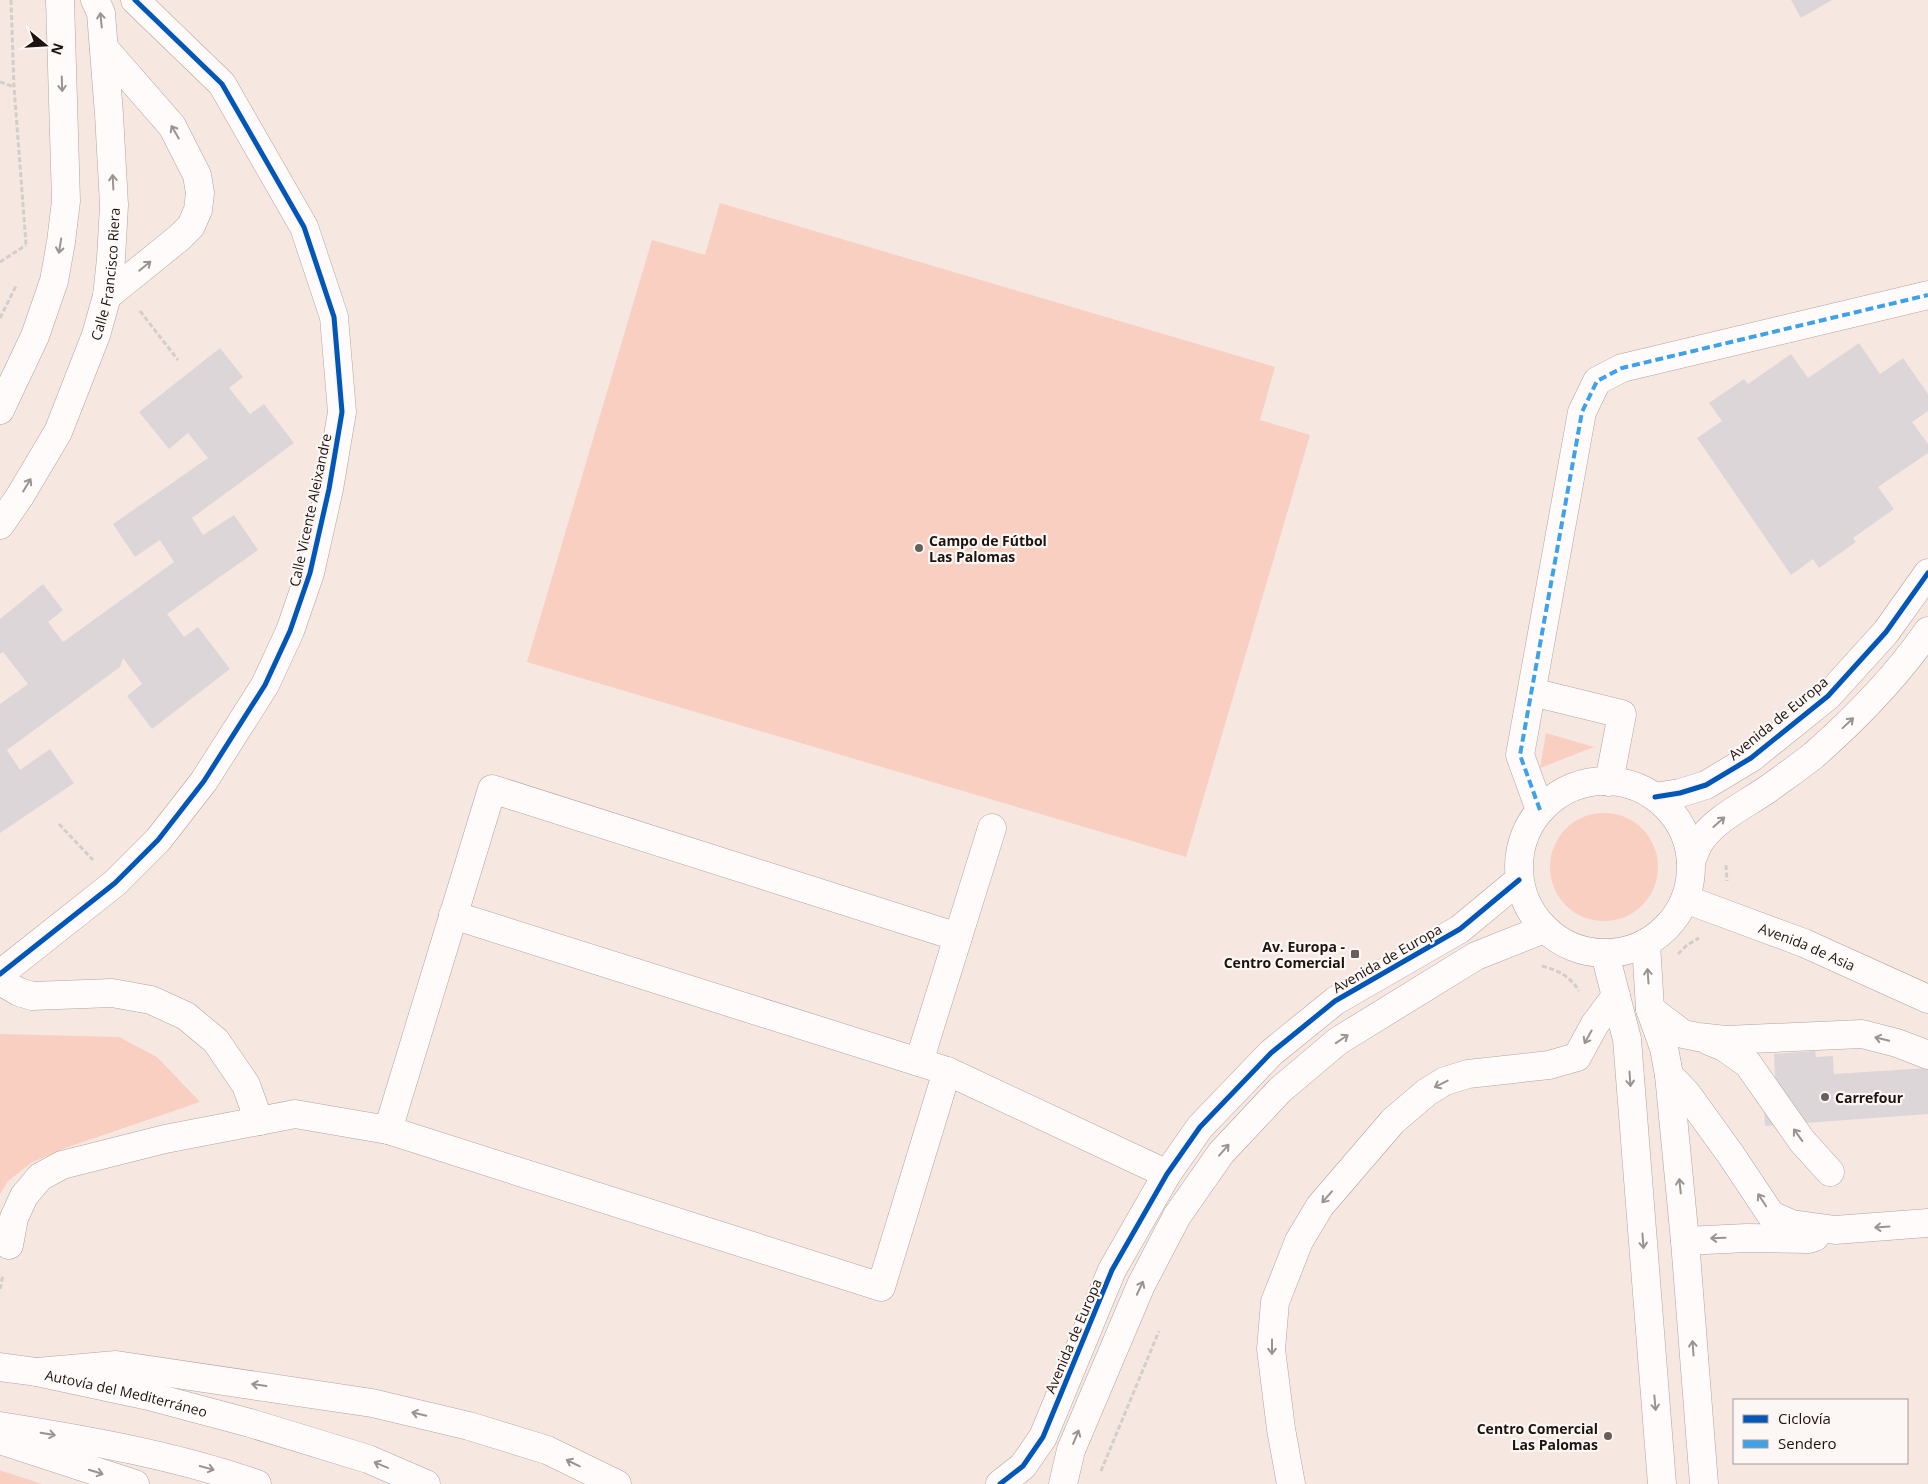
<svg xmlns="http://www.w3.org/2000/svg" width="1928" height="1484" font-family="'Open Sans',sans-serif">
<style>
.green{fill:#f8cfc1}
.building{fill:#dcd6d9}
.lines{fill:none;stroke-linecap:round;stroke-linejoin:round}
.minor-casing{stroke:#b0a4a0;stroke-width:29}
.highway-casing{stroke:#b0a4a0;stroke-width:29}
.path{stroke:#d2cecc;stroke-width:3;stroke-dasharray:5 2.5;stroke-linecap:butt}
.minor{stroke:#fefbfa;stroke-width:28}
.highway{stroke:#fefbfa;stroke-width:28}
.quiet{stroke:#3da2ea;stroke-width:4;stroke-dasharray:8 4;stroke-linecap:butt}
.cycleway-casing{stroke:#fcf6f4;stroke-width:8}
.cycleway{stroke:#0057b8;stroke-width:5}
.oneway{stroke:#999391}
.poi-dot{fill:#695e59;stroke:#fcf6f4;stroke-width:2}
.labels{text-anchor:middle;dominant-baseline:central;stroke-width:4.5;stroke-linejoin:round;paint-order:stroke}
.street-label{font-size:14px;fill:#1d1410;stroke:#fcf6f4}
.poi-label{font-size:14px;font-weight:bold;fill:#1d1410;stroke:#fcf6f4;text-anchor:start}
</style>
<rect width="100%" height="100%" fill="#f7e7e1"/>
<g class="green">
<polygon points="720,203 1275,367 1260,420 1310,435 1186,857 527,662 652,240 705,255"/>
<polygon points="1546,733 1594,747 1540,768"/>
<circle cx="1604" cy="867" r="54"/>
<polygon points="0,1034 119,1037 157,1057 200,1102 65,1148 31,1163 8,1181 0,1194"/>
<polygon points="0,1470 2,1471 42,1484 0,1484"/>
</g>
<g class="building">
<polygon points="1791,0 1832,0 1801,18"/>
<polygon points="1859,343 1880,374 1903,358 1928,394 1928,411 1912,422 1928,444 1928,453 1878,487 1894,509 1853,538 1856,542 1819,568 1813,559 1791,575 1697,438 1722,421 1709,403 1744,379 1748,384 1791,354 1808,378"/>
<polygon points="220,348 243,377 229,388 250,414 264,404 294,443 192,518 203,535 234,515 258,550 167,614 184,637 198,627 230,669 152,729 127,696 142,684 123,658 120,667 7,750 20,770 50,749 74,783 0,833 0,704 28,684 3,652 0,654 0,619 43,584 63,610 48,622 63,642 174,562 160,540 135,557 113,524 208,458 188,433 169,449 139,412"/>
<polygon points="1815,1051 1816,1057 1833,1056 1834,1074 1928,1068 1928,1114 1765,1126 1762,1078 1775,1077 1774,1054"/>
</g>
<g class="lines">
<defs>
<g id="minor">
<polyline points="104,48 172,126 197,175 200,193 198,210 191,226 179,238 107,296"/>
<polyline points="0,410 35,336 54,281 61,242 66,201 60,0"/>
<path id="s1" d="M0 525 20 496 58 432 96 335 107 296 111 259 114 205 109 114 101 13 95 0"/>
<polyline points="1532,692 1622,714 1609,782"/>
<circle cx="1605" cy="867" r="86"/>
<polyline points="1655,797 1680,793 1706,785 1751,758 1828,696 1886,632 1928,573"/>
<polyline points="1540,810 1520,755 1582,412 1597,381 1622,368 1928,295"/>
<path d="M1691 861C1694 855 1696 849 1699 843 1714 819 1745 805 1768 789 1783 778 1799 767 1814 755 1856 718 1896 677 1928 631"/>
<path id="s2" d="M1685 899 1804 943 1928 999"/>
<polyline points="453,915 947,1071 1167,1174"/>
<polyline points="1646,943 1650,1009 1664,1048 1669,1075 1687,1094 1731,1155 1771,1215 1792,1224 1835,1230 1928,1223"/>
<polyline points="1605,954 1627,1039 1662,1484"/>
<polyline points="0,974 115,883 158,840 204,781 265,685 290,631 310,573 329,489 342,412 334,317 304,227 222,84 135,0"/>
<polyline points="0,975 7,985 19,992 32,996 112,993 151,1000 186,1016 216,1041 246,1085 259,1121"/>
<polyline points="1650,1009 1683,1034 1698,1037 1726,1040 1862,1034 1897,1043 1928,1055"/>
<polyline points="1709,1041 1724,1047 1748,1064 1802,1141 1830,1172"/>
<polyline points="919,1062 992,828"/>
<polyline points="1669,1075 1685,1241 1704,1484"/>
<polyline points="388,1130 881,1287 947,1071"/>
<polyline points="1685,1241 1747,1238 1809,1239 1815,1237"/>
<polyline points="9,1245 14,1218 24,1196 40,1177 62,1165 165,1139 295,1114 388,1130 492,789 958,937"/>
<polyline points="1000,1484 1023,1466 1043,1437 1112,1270 1167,1174 1200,1127 1271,1053 1335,1001 1460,929 1519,880"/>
<polyline points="1063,1484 1071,1450 1141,1285 1177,1216 1221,1153 1280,1090 1338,1041 1476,956 1544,929"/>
<polyline points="1291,1484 1281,1429 1271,1349 1275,1302 1299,1241 1320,1206 1393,1121 1427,1092 1445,1081 1468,1074 1549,1065 1577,1057 1595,1024 1616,996"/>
</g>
<g id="highway">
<path id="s3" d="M0 1367 37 1372 149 1396 250 1423 368 1459 426 1484"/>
<polyline points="37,1372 116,1365 372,1403 469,1426 547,1450 617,1484"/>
<path d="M0 1426C87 1440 174 1455 257 1484"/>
<polyline points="0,1440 135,1484"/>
</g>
</defs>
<use href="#minor" class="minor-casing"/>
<use href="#highway" class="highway-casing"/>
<g class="path">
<polyline points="11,0 14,87 26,244"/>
<polyline points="0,82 14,87"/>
<polyline points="0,262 26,245"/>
<polyline points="140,311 178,360"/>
<polyline points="0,318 16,286"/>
<polyline points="59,824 93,860"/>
<polyline points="1726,865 1727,881"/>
<polyline points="1678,954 1687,945 1699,938"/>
<path d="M1542 966C1558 970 1571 977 1579 991"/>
<polyline points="0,1289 3,1275"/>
<polyline points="1101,1471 1159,1331"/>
</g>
<use href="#minor" class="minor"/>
<use href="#highway" class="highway"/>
<polyline class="quiet" points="1540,810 1520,755 1582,412 1597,381 1622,368 1928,295"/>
<defs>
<g id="cycleway">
<polyline points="1655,797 1680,793 1706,785 1751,758 1828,696 1886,632 1928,573"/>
<polyline points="0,974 115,883 158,840 204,781 265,685 290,631 310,573 329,489 342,412 334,317 304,227 222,84 135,0"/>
<polyline points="1000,1484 1023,1466 1043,1437 1112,1270 1167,1174 1200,1127 1271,1053 1335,1001 1460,929 1519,880"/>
</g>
</defs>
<use href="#cycleway" class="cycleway-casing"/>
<use href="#cycleway" class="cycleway"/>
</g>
<defs><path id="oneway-shaft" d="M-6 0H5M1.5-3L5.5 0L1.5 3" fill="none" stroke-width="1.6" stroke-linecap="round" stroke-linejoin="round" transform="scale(1.25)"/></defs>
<g class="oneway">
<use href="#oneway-shaft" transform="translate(101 20) rotate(-96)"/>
<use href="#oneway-shaft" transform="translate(62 84) rotate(88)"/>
<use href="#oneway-shaft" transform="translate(175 132) rotate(-120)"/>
<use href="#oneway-shaft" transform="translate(113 182) rotate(-93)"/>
<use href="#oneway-shaft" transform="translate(60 246) rotate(99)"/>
<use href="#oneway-shaft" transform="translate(145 266) rotate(-39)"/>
<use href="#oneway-shaft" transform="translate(27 485) rotate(-59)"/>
<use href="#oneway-shaft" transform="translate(1848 723) rotate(-43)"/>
<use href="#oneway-shaft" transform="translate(1719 822) rotate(-41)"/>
<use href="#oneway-shaft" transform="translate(1648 976) rotate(-94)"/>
<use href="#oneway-shaft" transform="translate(1588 1037) rotate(119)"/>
<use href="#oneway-shaft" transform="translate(1342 1039) rotate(-34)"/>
<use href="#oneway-shaft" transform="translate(1882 1039) rotate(-166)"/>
<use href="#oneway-shaft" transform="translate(1630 1079) rotate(86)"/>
<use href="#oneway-shaft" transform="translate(1441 1084) rotate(153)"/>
<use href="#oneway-shaft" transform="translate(1798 1135) rotate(-126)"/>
<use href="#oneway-shaft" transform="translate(1224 1150) rotate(-49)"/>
<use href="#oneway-shaft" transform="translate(1680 1186) rotate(-96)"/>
<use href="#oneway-shaft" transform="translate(1327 1197) rotate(131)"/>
<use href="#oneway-shaft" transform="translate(1762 1200) rotate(-123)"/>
<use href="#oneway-shaft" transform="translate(1882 1227) rotate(176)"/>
<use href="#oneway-shaft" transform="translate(1718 1238) rotate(178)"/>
<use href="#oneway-shaft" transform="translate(1643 1241) rotate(86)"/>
<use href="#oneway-shaft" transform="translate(1140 1288) rotate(-65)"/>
<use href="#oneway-shaft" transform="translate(1272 1347) rotate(90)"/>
<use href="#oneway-shaft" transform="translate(1693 1348) rotate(-94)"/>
<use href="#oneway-shaft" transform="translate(259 1385) rotate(-172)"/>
<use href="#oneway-shaft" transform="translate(1655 1403) rotate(85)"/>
<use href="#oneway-shaft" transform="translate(419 1414) rotate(-167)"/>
<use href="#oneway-shaft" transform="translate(48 1434) rotate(10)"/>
<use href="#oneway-shaft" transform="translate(1076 1437) rotate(-67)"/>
<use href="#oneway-shaft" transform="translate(573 1463) rotate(-154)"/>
<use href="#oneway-shaft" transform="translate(381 1465) rotate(-157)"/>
<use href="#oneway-shaft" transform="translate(207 1468) rotate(15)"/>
<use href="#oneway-shaft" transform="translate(96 1472) rotate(17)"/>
</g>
<g class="poi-dot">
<circle cx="919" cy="548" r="5"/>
<rect x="1350" y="949" width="10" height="10" rx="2.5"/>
<circle cx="1825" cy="1097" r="5"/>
<circle cx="1608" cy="1436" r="5"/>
</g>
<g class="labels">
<g class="street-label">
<text stroke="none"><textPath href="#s1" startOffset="276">Calle Francisco Riera</textPath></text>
<text transform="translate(310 510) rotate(-78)">Calle Vicente Aleixandre</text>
<text transform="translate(1778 718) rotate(-39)">Avenida de Europa</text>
<text stroke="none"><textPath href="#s2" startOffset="131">Avenida de Asia</textPath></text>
<text transform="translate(1387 958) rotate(-30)">Avenida de Europa</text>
<text transform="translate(1073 1336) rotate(-67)">Avenida de Europa</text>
<text stroke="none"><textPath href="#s3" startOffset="129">Autovía del Mediterráneo</textPath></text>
</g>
<g class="poi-label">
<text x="929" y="540">Campo de Fútbol<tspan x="929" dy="16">Las Palomas</tspan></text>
<text x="1345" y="946" text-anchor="end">Av. Europa -<tspan x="1345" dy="16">Centro Comercial</tspan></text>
<text x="1835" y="1097">Carrefour</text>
<text x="1598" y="1428" text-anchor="end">Centro Comercial<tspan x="1598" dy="16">Las Palomas</tspan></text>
</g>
</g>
<rect x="1733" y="1399" width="175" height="65" fill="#fcf6f4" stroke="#a39c99"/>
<rect x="1743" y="1415" width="25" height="8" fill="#0057b8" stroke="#a39c99"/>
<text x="1778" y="1424" font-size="15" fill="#1d1410">Ciclovía</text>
<rect x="1743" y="1440" width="25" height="8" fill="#3da2ea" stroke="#a39c99"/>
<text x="1778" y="1449" font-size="15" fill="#1d1410">Sendero</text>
<g transform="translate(45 45) rotate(108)" stroke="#fcf6f4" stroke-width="4" paint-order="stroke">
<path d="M0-4L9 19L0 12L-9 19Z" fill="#1d1410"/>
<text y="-8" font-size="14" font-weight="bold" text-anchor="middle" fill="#1d1410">N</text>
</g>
</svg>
